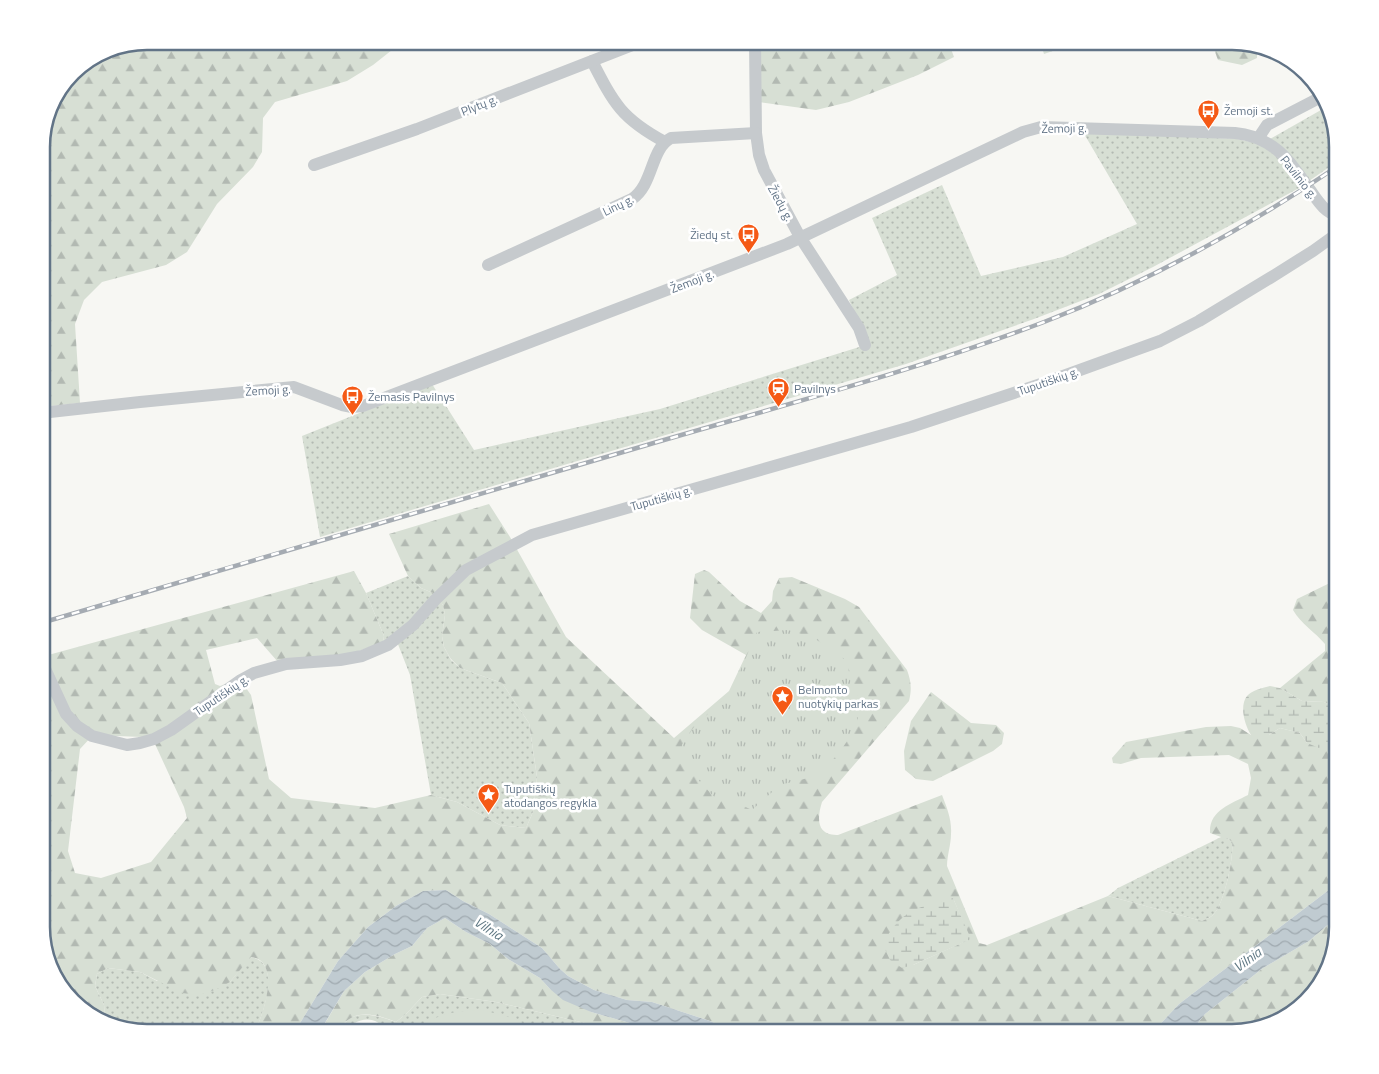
<svg xmlns="http://www.w3.org/2000/svg" width="1379" height="1074" font-family="'Titillium Web',sans-serif">
<style>
.grass{fill:url(#grass-dots)}
.forest{fill:url(#forest-firs);fill-rule:evenodd}
.wetland{fill:url(#wetland-marsh)}
.park{fill:url(#park-tufts)}
.pitch{fill:#d7dfd4}
.water{fill:url(#water-waves)}
.lines{fill:none;stroke-linecap:round;stroke-linejoin:round}
.minor{stroke:#c6cacd;stroke-width:12}
.rail-casing{stroke:#a5abb2;stroke-width:4.5}
.rail{stroke:#fff;stroke-width:2.5;stroke-dasharray:8;stroke-linecap:butt}
.labels{text-anchor:middle;dominant-baseline:central;stroke-width:5;stroke-linejoin:round;paint-order:stroke}
.street-label{font-size:12px;fill:#627487;stroke:#fff}
.poi-label{font-size:12px;fill:#627487;stroke:#fff;text-anchor:start}
.water-label{font-size:14px;font-style:italic;fill:#5e7783;stroke:#fff}
.rim{fill:none;stroke:#627487;stroke-width:2.5}
</style>
<defs>
<pattern id="grass-dots" width="8" height="8" patternUnits="userSpaceOnUse" patternTransform="scale(1.25)"><rect width="8" height="8" fill="#d7dfd4"/><path d="M2 2h.1M6 6h.1" fill="none" stroke="#b2b9b2" stroke-width="1.8" stroke-linecap="round"/></pattern>
<pattern id="forest-firs" width="22" height="20" patternUnits="userSpaceOnUse" patternTransform="scale(1.25)"><rect width="22" height="20" fill="#d7dfd4"/><path d="M5 1l3.5 6h-7zM16 11l3.5 6h-7z" fill="#b2b9b2"/></pattern>
<pattern id="wetland-marsh" width="20" height="14" patternUnits="userSpaceOnUse" patternTransform="scale(1.25)"><rect width="20" height="14" fill="#d7dfd4"/><path d="M1 5h8M5 5V1M11 12h8M15 12V8" fill="none" stroke="#b2b9b2"/></pattern>
<pattern id="park-tufts" width="24" height="20" patternUnits="userSpaceOnUse" patternTransform="scale(1.25)"><rect width="24" height="20" fill="#d7dfd4"/><path d="M3 7l-1-3M5 7V3M7 7l1-3M15 17l-1-3M17 17v-4M19 17l1-3" fill="none" stroke="#b2b9b2"/></pattern>
<pattern id="water-waves" width="16" height="10" patternUnits="userSpaceOnUse" patternTransform="scale(1.25)"><rect width="16" height="10" fill="#c0cbd1"/><path d="M0 5q4-4 8 0t8 0" fill="none" stroke="#9fa9af"/></pattern>
</defs>
<rect width="100%" height="100%" fill="#f7f7f3"/>
<g class="grass">
<polygon points="1328,106 1338,147 1338,161 1309,181 1270,139"/>
<polygon points="1083,132 1237,139 1260,144 1282,160 1301,187 1153,267 1099,294 1034,319 906,364 320,537 302,436 432,384 474,450 660,409 869,344 849,300 897,275 872,218 942,185 981,276 1063,257 1137,224"/>
<polygon points="408,576 421,588 433,593 443,605 445,615 442,636 444,647 451,660 460,668 502,683 529,723 537,777 533,812 526,828 500,825 457,802 431,795 410,675 394,634 383,643 384,636 366,593"/>
<path d="M1221 837H1226L1232 842C1234 858 1224 905 1213 915 1210 918 1205 919 1202 921L1108 896 1118 888Z"/>
<path d="M250 957C283 961 263 1016 254 1033H147L105 1018 104 1005 95 986 97 974 108 968 140 972 157 981 230 982Z"/>
<path d="M1325 963 1316 991 1278 1022 1265 1025C1298 1010 1306 992 1325 963Z"/>
<path d="M440 994 496 1002 627 1033H387C378 1014 355 1016 345 1033H335C341 1029 344 1023 349 1019 362 1010 382 1017 396 1022L407 1013 422 997Z"/>
</g>
<g class="forest">
<polygon points="147,41 414,41 392,50 373,65 347,81 275,102 263,118 262,152 253,167 217,204 187,252 166,265 102,282 84,300 75,324 80,403 41,407 42,140 52,101 77,68 107,49"/>
<polygon points="757,41 948,41 954,57 918,75 849,102 816,110 759,102"/>
<polygon points="1040,41 1082,41 1044,54"/>
<polygon points="1211,41 1232,41 1257,50 1257,58 1242,65 1218,60"/>
<path d="M489 504 510 537 566 637 674 738 729 691 746 655 702 630 690 618 695 574 704 570 709 572 740 601 761 613 772 601 773 591 779 578 792 577 845 599 859 607 907 670C911 681 912 689 909 701L822 802C817 818 816 836 838 835L942 795C947 808 952 820 951 834 951 845 947 855 947 866L979 943 987 945 1108 896 1202 921C1205 919 1210 918 1213 915 1224 905 1234 858 1232 842L1226 837H1221L1210 833C1209 810 1231 804 1248 795L1251 778 1248 764 1229 755 1141 758 1121 764 1113 763 1112 758 1126 742 1206 727 1231 726 1240 728 1251 735H1269L1280 728 1300 733 1307 743H1329L1338 734V883L1179 1004 1152 1033H736L710 1021 652 1002 627 1000 594 990 568 976 560 969 542 948 489 914 463 901 446 890 423 891 396 906 368 927 338 961 294 1033H254C263 1016 282 961 251 957L230 982 215 990 199 995 182 993 140 972 108 968 97 974 95 986 104 1005 105 1018 83 1011 52 974 41 933V657L354 571 366 593 384 636 383 643 349 654 278 662 257 638 206 650 215 684 220 686 228 683 246 688 251 695 269 779 291 798 375 808 431 795 457 802 500 825 526 828 533 812 537 777 529 723 502 683 460 668 451 659 444 647 442 636 445 615 443 605 433 593 421 588 408 576 389 534ZM93 735 142 737 155 744 184 807 187 818 151 862 101 878 75 873 68 851 80 749ZM953 898 970 939 913 965Z"/>
<path d="M1338 579V707L1324 702 1302 701 1280 688 1325 651V644C1315 632 1301 624 1293 610L1297 599Z"/>
<polygon points="931,692 971,723 996,725 1004,733 1002,744 993,751 933,781 916,779 905,770 904,751 911,721"/>
<path d="M1338 916C1338 938 1327 960 1316 977 1310 986 1305 996 1298 1003 1270 1033 1228 1033 1190 1033L1205 1014 1263 968 1309 941Z"/>
<path d="M445 918 466 932 490 944 508 959 540 978 550 989 591 1012 665 1033H627L496 1002 440 994 422 997 407 1013 396 1022C383 1017 366 1011 353 1017 337 1024 345 1036 320 1032L344 991 365 972 395 954 412 946 427 928Z"/>
</g>
<g class="wetland">
<path d="M1270 686 1280 688 1302 701 1324 702 1338 707V734L1329 743 1319 748 1307 743 1300 733 1280 728 1269 735H1251C1245 726 1239 706 1247 696 1252 690 1263 688 1270 686Z"/>
<path d="M953 898 971 939 913 965 902 968 890 960 883 945C899 910 919 907 953 898Z"/>
</g>
<polygon class="park" points="788,630 814,638 847,661 851,685 862,704 854,731 841,750 820,775 780,785 752,810 739,804 715,798 691,772 679,749 694,727 731,692 757,632"/>
<path class="pitch" d="M478 1010C500 1013 520 1019 539 1033H418C430 1014 456 1011 478 1010Z"/>
<g class="water">
<polygon points="1338,883 1338,916 1309,941 1263,968 1205,1014 1190,1033 1152,1033 1179,1004"/>
<polygon points="446,890 463,901 489,914 542,948 560,969 568,976 594,990 627,1000 652,1002 710,1021 736,1033 665,1033 591,1012 563,1000 550,989 540,978 508,959 490,944 466,932 445,918 427,928 412,946 395,954 365,972 344,991 319,1033 294,1033 338,961 368,927 396,906 423,891"/>
</g>
<g class="lines">
<g class="minor">
<polyline points="755,41 756,133 759,155 764,170 800,237 859,328 865,345"/>
<path d="M592 61C614 104 622 119 665 142"/>
<polyline points="1259,137 1267,125 1323,96"/>
<polyline points="314,165 417,129 643,41"/>
<path d="M488 265 632 199C654 184 650 149 671 138L756 133"/>
<path d="M41 413 140 402 294 387 342 405 352 407 363 406 787 244 1023 132 1041 127 1235 133C1274 137 1289 160 1310 190 1318 201 1324 212 1338 216"/>
<polyline points="41,660 66,714 77,726 92,736 127,745 140,743 154,739 171,730 241,680 254,673 286,664 340,660 362,656 388,645 413,625 435,600 466,570 532,535 911,427 1044,383 1160,341 1199,321 1270,278 1313,251 1338,233"/>
</g>
<defs>
<path id="rail" d="M41 623C243 563 445 504 647 445 780 406 915 371 1044 322 1148 282 1246 228 1338 166"/>
</defs>
<use href="#rail" class="rail-casing"/>
<use href="#rail" class="rail"/>
</g>
<defs>
<symbol id="bus-pin" viewBox="-11 -11 22 30"><path d="M0 17L-7.5 6A9.5 9.5 0 1 1 7.5 6Z" fill="#f55915" stroke="#fff"/><path d="M-5-6H5V4H4V6H2V4H-2V6H-4V4H-5ZM-3.5-4V0h7V-4ZM-3.5 1.2v1.5H-2V1.2ZM2 1.2v1.5H3.5V1.2Z" fill="#fff"/></symbol>
<symbol id="station-pin" viewBox="-11 -11 22 30"><path d="M0 17L-7.5 6A9.5 9.5 0 1 1 7.5 6Z" fill="#f55915" stroke="#fff"/><path d="M-3-6H3Q5-6 5-4V2Q5 4 3 4L4.5 6H3L1.5 4h-3L-3 6H-4.5L-3 4Q-5 4-5 2V-4Q-5-6-3-6ZM-3.5-4v3h7v-3ZM-3.5 1v1.5H-2V1ZM2 1v1.5H3.5V1Z" fill="#fff"/></symbol>
<symbol id="sight-pin" viewBox="-11 -11 22 30"><path d="M0 17L-7.5 6A9.5 9.5 0 1 1 7.5 6Z" fill="#f55915" stroke="#fff"/><path d="M0-6L1.8-2.2L6-1.7L2.9 1.2L3.7 5.4L0 3.3L-3.7 5.4L-2.9 1.2L-6-1.7L-1.8-2.2Z" fill="#fff"/></symbol>
</defs>
<g fill-rule="evenodd">
<use href="#bus-pin" x="1196" y="98" width="25" height="34"/>
<use href="#bus-pin" x="736" y="222" width="25" height="34"/>
<use href="#station-pin" x="766" y="376" width="25" height="34"/>
<use href="#bus-pin" x="340" y="384" width="25" height="34"/>
<use href="#sight-pin" x="770" y="684" width="25" height="34"/>
<use href="#sight-pin" x="476" y="782" width="25" height="34"/>
</g>
<g class="labels">
<g class="street-label">
<text transform="translate(479 105) rotate(-21)">Plytų g.</text>
<text transform="translate(1064 128) rotate(-1)">Žemoji g.</text>
<text transform="translate(1299 177) rotate(52)">Pavilnio g.</text>
<text transform="translate(781 203) rotate(61)">Žiedų g.</text>
<text transform="translate(618 205) rotate(-26)">Linų g.</text>
<text transform="translate(692 281) rotate(-21)">Žemoji g.</text>
<text transform="translate(1048 381) rotate(-19)">Tuputiškių g.</text>
<text transform="translate(268 390) rotate(-3)">Žemoji g.</text>
<text transform="translate(661 498) rotate(-16)">Tuputiškių g.</text>
<text transform="translate(221 695) rotate(-34)">Tuputiškių g.</text>
</g>
<g class="poi-label">
<text x="1224" y="110">Žemoji st.</text>
<text x="733" y="234" text-anchor="end">Žiedų st.</text>
<text x="794" y="388">Pavilnys</text>
<text x="368" y="396">Žemasis Pavilnys</text>
<text x="798" y="689">Belmonto<tspan x="798" dy="14">nuotykių parkas</tspan></text>
<text x="504" y="788">Tuputiškių<tspan x="504" dy="14">atodangos regykla</tspan></text>
</g>
<g class="water-label">
<text transform="translate(489 928) rotate(33)">Vilnia</text>
<text transform="translate(1247 959) rotate(-36)">Vilnia</text>
</g>
</g>
<path d="M0 0H1379V1074H0ZM147 50H1232A97 97 0 0 1 1329 147V927A97 97 0 0 1 1232 1024H147A97 97 0 0 1 50 927V147A97 97 0 0 1 147 50Z" fill="#fff" fill-rule="evenodd"/>
<path class="rim" d="M147 50H1232A97 97 0 0 1 1329 147V927A97 97 0 0 1 1232 1024H147A97 97 0 0 1 50 927V147A97 97 0 0 1 147 50Z"/>
</svg>
